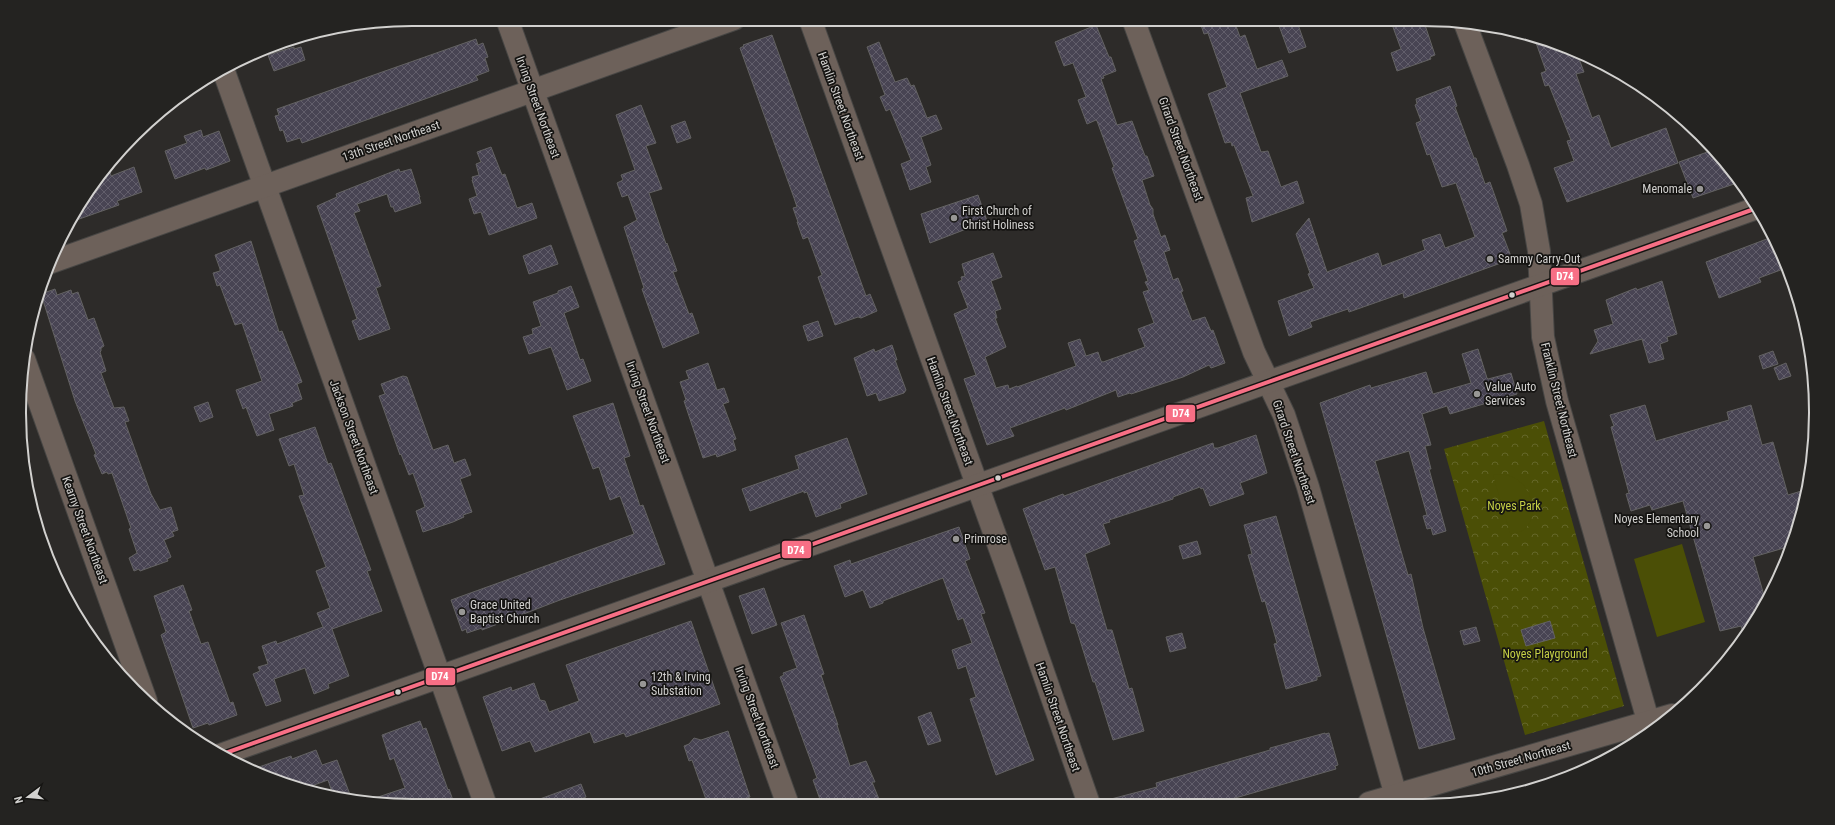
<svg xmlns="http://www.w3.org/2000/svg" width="1835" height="825" font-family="'Roboto Condensed',sans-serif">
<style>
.park{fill:url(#park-crowns)}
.garden{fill:#4b4f06}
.building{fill:url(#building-cross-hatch);stroke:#636262}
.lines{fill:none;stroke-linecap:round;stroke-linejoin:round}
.minor-casing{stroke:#474644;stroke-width:24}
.minor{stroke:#6d615a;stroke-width:22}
.bus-1-casing{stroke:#151412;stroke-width:7}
.bus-1{stroke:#f76f85;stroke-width:4}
.poi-dot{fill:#989795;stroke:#151412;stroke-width:1.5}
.bus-dot{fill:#d2d1cf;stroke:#151412;stroke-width:1.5}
.labels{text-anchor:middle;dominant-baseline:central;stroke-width:3.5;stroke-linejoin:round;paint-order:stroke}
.street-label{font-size:12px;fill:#d2d1cf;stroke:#151412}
.poi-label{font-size:12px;fill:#d2d1cf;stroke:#151412;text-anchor:start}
.park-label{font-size:12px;fill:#c6d045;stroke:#151412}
.rim{fill:none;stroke:#d2d1cf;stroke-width:2}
.line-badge{stroke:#151412;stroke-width:1.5}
.badge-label{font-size:11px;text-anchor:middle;font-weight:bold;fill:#fff}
</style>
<defs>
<pattern id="park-crowns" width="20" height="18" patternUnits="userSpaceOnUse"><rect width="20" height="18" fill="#4b4f06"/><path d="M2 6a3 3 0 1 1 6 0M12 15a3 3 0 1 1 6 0" fill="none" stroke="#646729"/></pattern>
<pattern id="building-cross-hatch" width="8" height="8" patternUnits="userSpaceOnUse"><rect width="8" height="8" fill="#484453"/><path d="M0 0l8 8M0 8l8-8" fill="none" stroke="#625e6b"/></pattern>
</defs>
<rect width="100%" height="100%" fill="#2d2b29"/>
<polygon class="park" points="1544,421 1624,706 1525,735 1444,449"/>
<g class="garden">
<path d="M1500 474C1542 478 1541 537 1510 533L1493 475Z"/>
<polygon points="1682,544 1705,622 1657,637 1634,559"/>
</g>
<g class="building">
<polygon points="1199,19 1241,19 1242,21 1235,23 1240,37 1245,35 1257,69 1282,60 1288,76 1240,93 1261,152 1268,151 1281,187 1297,181 1304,203 1252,222 1246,198 1253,196 1234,145 1232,146 1231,142 1225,143 1208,94 1227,87 1208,33 1204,34"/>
<polygon points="1290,19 1296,19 1306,47 1289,53 1278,23"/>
<polygon points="1390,19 1423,19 1435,55 1430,57 1431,59 1397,71 1391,53 1401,49"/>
<polygon points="1096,25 1109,57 1111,57 1116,71 1103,76 1104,78 1101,79 1117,125 1132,121 1145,156 1147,156 1154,176 1142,180 1150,205 1153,209 1153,214 1161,237 1165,235 1170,250 1164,252 1173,280 1178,278 1183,291 1181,292 1192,321 1205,317 1211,331 1213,330 1225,363 1211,368 1209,365 1183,377 1131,394 1130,393 1118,397 1116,390 1066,410 1065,408 1010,428 1014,436 987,445 964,379 976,375 954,314 968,308 958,282 962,280 961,277 965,276 962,264 993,253 1002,277 991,281 1001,309 995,311 997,318 995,318 1006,347 985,357 996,388 1008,385 1009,389 1017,386 1017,387 1076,366 1068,343 1080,339 1086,356 1098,352 1101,361 1103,362 1145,347 1138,329 1154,323 1143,292 1149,290 1145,282 1148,281 1134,241 1138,239 1112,168 1114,167 1097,121 1096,120 1087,124 1078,100 1086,97 1073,63 1064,66 1055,42"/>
<polygon points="772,35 866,296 870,294 877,311 861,318 858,317 835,325 818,277 822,275 808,237 803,239 797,222 798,222 793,208 797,207 794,198 740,48 744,46 743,45"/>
<polygon points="1534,37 1576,51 1584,72 1576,74 1592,118 1599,115 1611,148 1666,128 1678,163 1567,202 1554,168 1574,161 1567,141 1571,140 1549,85 1545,86 1541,73 1546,71"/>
<polygon points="476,39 478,45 483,43 488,57 485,58 489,71 476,76 478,80 302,143 300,138 287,142 283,130 280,131 275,116 279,115 277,109"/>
<polygon points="879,42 895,82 907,78 911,86 914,85 927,118 936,115 942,129 921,137 931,165 926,167 931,182 910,190 901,164 911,160 890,109 886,111 880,97 885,95 867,47"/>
<polygon points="294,47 294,49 301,47 305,60 274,71 268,55"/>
<polygon points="1450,86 1457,106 1455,107 1474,158 1476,158 1485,184 1490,182 1496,199 1507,231 1502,233 1512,259 1404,298 1403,293 1349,312 1348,309 1310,322 1312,327 1289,336 1278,301 1314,288 1308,274 1310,273 1296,234 1309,218 1327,272 1378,253 1382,266 1425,250 1422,240 1440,234 1445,248 1475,237 1456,183 1442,187 1430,154 1427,155 1416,123 1421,121 1415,105 1417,104 1416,99"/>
<polygon points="641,105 656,143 646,146 662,189 649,193 666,244 667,243 677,271 673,272 689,314 692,313 699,333 663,348 642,289 644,288 624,227 637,220 628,195 622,197 617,183 623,180 621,175 635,170 616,115"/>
<polygon points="685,121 691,138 677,143 671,126"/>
<polygon points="201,130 203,137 219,131 230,161 206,170 205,168 175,179 165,151 187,143 184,136"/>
<polygon points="491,147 502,175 505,174 517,208 532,203 537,218 489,235 481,212 474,214 469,199 477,196 472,180 473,180 472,177 479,175 476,164 481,162 477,152"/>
<polygon points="1713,150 1740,182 1693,198 1679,162"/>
<polygon points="108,165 111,176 134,167 142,192 117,201 119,205 68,223"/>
<polygon points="399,169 400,172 411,169 420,197 419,197 421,203 395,212 393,207 391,207 387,194 357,204 360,211 354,213 381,286 376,288 390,329 359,340 352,321 357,319 317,206 337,197 336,194"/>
<polygon points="978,195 987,221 930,243 921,214"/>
<polygon points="1772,237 1786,268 1759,278 1761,282 1719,298 1706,262"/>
<polygon points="251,241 279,332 282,331 302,382 297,384 302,399 292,403 293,406 269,414 274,430 257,436 246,407 243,409 236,390 262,381 242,323 235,325 220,285 217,286 213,273 220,271 220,269 215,255"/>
<polygon points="551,245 558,264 529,274 523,256"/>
<polygon points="1662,281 1677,334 1667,337 1668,341 1660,344 1664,359 1649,363 1642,339 1590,354 1598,341 1594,330 1613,324 1606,300 1636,288 1637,290"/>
<polygon points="571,286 579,307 564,313 580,360 583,359 591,381 567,390 551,347 529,354 523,337 533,334 532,329 541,326 533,302 558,293 558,291"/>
<polygon points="55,289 57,295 71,290 72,294 78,292 88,320 94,318 104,346 101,348 101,351 100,352 106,371 101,373 114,408 124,407 129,421 125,422 151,494 160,510 171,507 178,530 172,532 174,536 164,540 171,557 167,559 168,561 140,571 139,569 134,571 129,558 137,553 129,529 131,528 112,473 108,474 107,472 102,474 94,455 96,454 75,401 41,294"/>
<polygon points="818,321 823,336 808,341 803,326"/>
<polygon points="892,345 897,360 895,360 906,390 904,393 879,401 876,393 867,396 854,358 874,349 875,352"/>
<polygon points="1478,349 1487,378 1488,379 1511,373 1517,394 1450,414 1447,406 1422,414 1431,445 1425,446 1431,469 1429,469 1446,531 1433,535 1431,528 1427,529 1423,516 1427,515 1409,451 1375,461 1408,575 1411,574 1423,628 1455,739 1419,749 1320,403 1370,385 1371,388 1426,372 1433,394 1471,383 1462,354"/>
<polygon points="1773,351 1778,364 1763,369 1759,356"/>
<polygon points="708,363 717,390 724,388 729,402 723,404 736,439 733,440 736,450 717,457 716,454 703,458 684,401 686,400 680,382 689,379 686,371"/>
<polygon points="1786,363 1791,376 1779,380 1774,368"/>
<polygon points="403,376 407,377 433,450 448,445 454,463 465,459 471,475 460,479 472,512 463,515 464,517 453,522 423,532 416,511 425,507 413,473 409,475 401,454 400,455 379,396 385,394 381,384"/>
<polygon points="208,402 213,417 200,422 194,407"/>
<polygon points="613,403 630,456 624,458 640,506 643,505 665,564 560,600 482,630 482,628 467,633 466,629 462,631 451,600 634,534 620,496 610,500 599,467 593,469 573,416"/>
<polygon points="1645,405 1656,441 1729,420 1727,412 1751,405 1762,445 1773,442 1788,495 1808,489 1791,546 1753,557 1765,599 1744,636 1741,626 1720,631 1683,501 1652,510 1650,505 1631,511 1626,494 1629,493 1611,427 1614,426 1610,415"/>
<polygon points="315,427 328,464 331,463 365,554 371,570 367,571 382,611 332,629 349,676 328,684 329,688 314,694 305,668 274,679 281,701 266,706 253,674 260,671 258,667 268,664 262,646 276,641 277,644 323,627 317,613 330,608 316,571 326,567 299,496 304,495 294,464 289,466 279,439"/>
<polygon points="1256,435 1267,473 1240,483 1244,494 1210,506 1203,488 1201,489 1200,487 1173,497 1173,499 1109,520 1110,522 1103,524 1110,544 1085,554 1107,630 1112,630 1129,689 1132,688 1144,731 1113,740 1095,682 1093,682 1075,624 1071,623 1055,567 1045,570 1023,509 1063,494 1064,496 1213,443 1214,448 1218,448"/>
<polygon points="847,438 867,494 840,504 841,508 816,517 807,492 804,493 804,491 750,511 742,489 799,469 795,456"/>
<polygon points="1276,516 1321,676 1317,677 1317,680 1286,689 1274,644 1277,643 1265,601 1262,602 1248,555 1252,554 1244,525"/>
<polygon points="959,527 970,559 965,561 985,613 981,614 1034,760 996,775 970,699 976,697 966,666 958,669 952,650 972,643 963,618 958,620 943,578 883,601 883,603 870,608 863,590 845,597 834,566 850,560 851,564"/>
<polygon points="1197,541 1201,554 1183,559 1179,546"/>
<polygon points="183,585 192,610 189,611 201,644 208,642 230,703 233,702 237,715 209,725 208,723 193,728 161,635 166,632 154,596"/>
<polygon points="764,588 777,625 752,634 739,596"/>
<polygon points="804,615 824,674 821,675 838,725 837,725 850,766 866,761 875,782 872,782 881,804 822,805 813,780 817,778 780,677 784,675 783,673 797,668 781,623"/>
<polygon points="691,621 720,704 626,737 624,733 594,743 590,732 535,752 530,741 502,751 483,697 511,687 512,691 534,683 540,700 545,701 549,712 579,701 566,665"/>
<polygon points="1550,621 1555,638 1526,646 1521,630"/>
<polygon points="1476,627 1480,641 1464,645 1460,631"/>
<polygon points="1182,633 1186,648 1170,652 1166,637"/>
<polygon points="931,712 941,741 928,745 918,717"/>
<polygon points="420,721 423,729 426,728 448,790 449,789 455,806 412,806 366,801 405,788 394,758 390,760 382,735"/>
<polygon points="728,731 750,797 728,805 708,805 692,760 689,761 684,746 689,744 694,738 701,740"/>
<polygon points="1325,733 1325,734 1329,733 1338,765 1335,766 1336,769 1218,803 1111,804 1111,799 1157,787 1156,783 1270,750 1270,748"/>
<polygon points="316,750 322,765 337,760 352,800 334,798 328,780 303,789 262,776 250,770 291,756 292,759"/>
<polygon points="581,784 586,797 563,806 526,806 526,804"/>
</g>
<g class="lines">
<defs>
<g id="minor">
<polyline points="507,19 788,805"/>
<polyline points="810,19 1013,585 1089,804"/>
<polyline points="1133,19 1254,352 1284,415 1308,487 1398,803"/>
<polyline points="1465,23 1518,165 1531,204 1539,251 1543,337 1557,401 1651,731"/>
<polyline points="223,69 486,806"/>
<polyline points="49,263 734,19"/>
<polyline points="24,359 146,701"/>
<polyline points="220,755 1757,208"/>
<polyline points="1369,803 1672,715"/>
</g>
</defs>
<use href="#minor" class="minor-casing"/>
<use href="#minor" class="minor"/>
<defs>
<polyline id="bus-1" points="220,755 1757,208"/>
</defs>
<use href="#bus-1" class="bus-1-casing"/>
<use href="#bus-1" class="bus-1"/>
</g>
<g class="poi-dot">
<circle cx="1700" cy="189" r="4"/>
<circle cx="954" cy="218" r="4"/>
<circle cx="1490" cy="259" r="4"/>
<circle cx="1477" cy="394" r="4"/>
<circle cx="1707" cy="526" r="4"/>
<circle cx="956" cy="539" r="4"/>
<circle cx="462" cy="612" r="4"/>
<circle cx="643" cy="684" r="4"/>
</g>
<g class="bus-dot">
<circle cx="1512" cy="295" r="3.5"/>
<circle cx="998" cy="478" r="3.5"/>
<circle cx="398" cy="692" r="3.5"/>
</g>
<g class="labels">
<g class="street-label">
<text transform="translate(841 106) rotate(70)">Hamlin Street Northeast</text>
<text transform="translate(538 107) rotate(70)">Irving Street Northeast</text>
<text transform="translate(391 141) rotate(-19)">13th Street Northeast</text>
<text transform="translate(1181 149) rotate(70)">Girard Street Northeast</text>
<text transform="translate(1559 400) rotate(76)">Franklin Street Northeast</text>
<text transform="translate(950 411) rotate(70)">Hamlin Street Northeast</text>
<text transform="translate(648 412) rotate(70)">Irving Street Northeast</text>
<text transform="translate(354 437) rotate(70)">Jackson Street Northeast</text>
<text transform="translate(1294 452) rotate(71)">Girard Street Northeast</text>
<text transform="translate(85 530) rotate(70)">Kearny Street Northeast</text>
<text transform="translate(757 717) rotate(70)">Irving Street Northeast</text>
<text transform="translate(1058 717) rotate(71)">Hamlin Street Northeast</text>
<text transform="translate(1521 759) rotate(-16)">10th Street Northeast</text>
</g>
<g class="poi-label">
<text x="1692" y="189" text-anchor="end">Menomale</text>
<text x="962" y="211">First Church of<tspan x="962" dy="14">Christ Holiness</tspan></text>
<text x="1498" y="259">Sammy Carry-Out</text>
<text x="1485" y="387">Value Auto<tspan x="1485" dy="14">Services</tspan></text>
<text x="1699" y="519" text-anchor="end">Noyes Elementary<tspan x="1699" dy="14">School</tspan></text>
<text x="964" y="539">Primrose</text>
<text x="470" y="605">Grace United<tspan x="470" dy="14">Baptist Church</tspan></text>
<text x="651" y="677">12th &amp; Irving<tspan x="651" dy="14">Substation</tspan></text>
</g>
<g class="park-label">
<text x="1514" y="506">Noyes Park</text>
<text x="1545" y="654">Noyes Playground</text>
</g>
</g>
<path d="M0 0H1835V825H0ZM412 26H1423A386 386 0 0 1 1809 412V413A386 386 0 0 1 1423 799H412A386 386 0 0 1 26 413V412A386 386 0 0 1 412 26Z" fill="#242321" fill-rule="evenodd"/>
<path class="rim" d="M412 26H1423A386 386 0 0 1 1809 412V413A386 386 0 0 1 1423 799H412A386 386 0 0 1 26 413V412A386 386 0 0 1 412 26Z"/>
<g class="line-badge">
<rect x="1550" y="267" width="30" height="19" rx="4" fill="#f76f85"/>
<rect x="1165" y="404" width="31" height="19" rx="4" fill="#f76f85"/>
<rect x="781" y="540" width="31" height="19" rx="4" fill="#f76f85"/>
<rect x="425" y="667" width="31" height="19" rx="4" fill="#f76f85"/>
</g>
<g class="badge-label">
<text x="1565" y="280">D74</text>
<text x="1181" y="417">D74</text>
<text x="796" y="554">D74</text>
<text x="440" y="680">D74</text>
</g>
<g transform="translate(28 797) rotate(254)" stroke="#151412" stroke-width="3" paint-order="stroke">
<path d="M0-3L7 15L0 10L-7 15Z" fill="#d2d1cf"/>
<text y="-6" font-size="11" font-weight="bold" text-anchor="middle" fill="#d2d1cf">N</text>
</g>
</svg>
